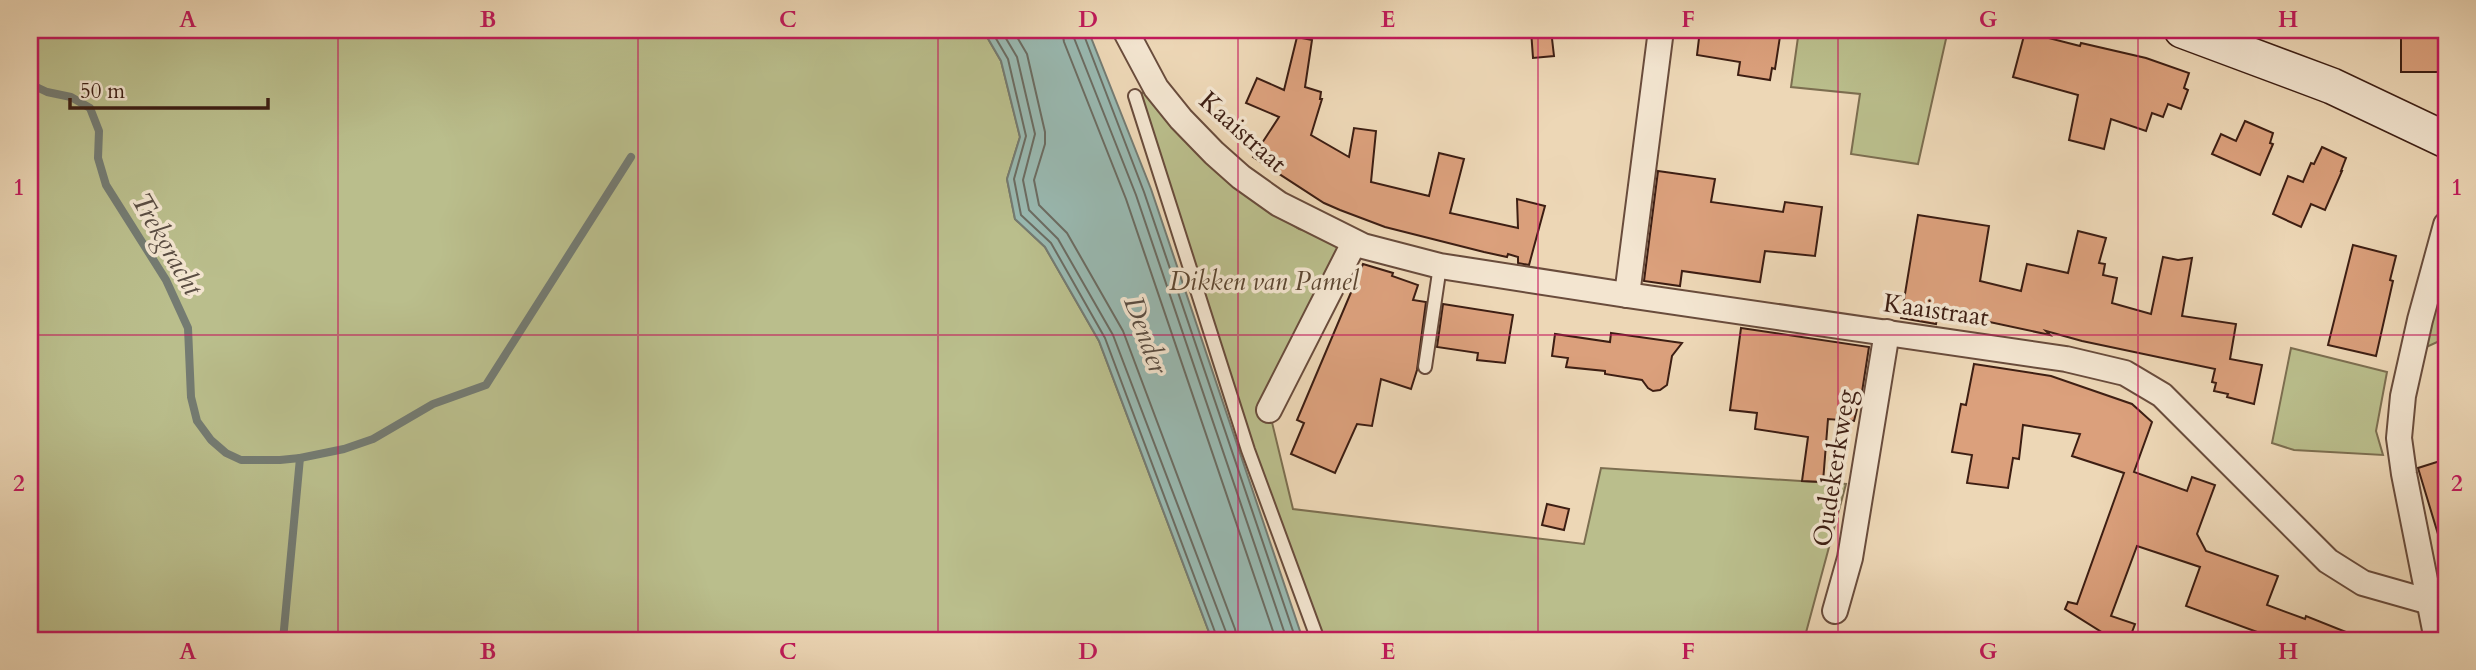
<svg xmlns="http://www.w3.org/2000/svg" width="2476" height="670" font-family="Cardo,serif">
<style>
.green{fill:#babe8c;stroke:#7c6e50;stroke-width:2}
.water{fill:#99b9b1;stroke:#747b72;stroke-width:2}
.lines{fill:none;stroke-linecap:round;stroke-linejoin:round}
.shore{stroke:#6b6c62;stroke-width:2}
.stream{stroke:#747b72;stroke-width:8}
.building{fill:#dba07c;stroke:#3d1e13;stroke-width:2}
.service-casing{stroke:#694c3c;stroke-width:16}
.minor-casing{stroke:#694c3c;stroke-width:28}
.secondary-casing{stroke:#3d1e13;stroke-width:38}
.service{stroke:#f3e5d0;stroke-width:12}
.minor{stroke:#f3e5d0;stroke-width:24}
.secondary{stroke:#f3e5d0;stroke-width:35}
.grid{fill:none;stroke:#c2185b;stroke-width:2;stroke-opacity:0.55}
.labels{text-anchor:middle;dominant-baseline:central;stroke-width:7;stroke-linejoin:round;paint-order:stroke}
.street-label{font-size:26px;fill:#3d1e13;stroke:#f3e5d0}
.park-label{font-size:26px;font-style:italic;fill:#5c4631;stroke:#f3e5d0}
.water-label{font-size:28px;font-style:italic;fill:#594c42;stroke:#f3e5d0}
.neatline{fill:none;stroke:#c2185b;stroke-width:2.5}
.grid-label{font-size:23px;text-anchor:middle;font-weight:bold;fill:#c2185b}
</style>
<rect width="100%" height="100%" fill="#edd7b6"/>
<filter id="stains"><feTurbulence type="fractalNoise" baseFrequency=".00286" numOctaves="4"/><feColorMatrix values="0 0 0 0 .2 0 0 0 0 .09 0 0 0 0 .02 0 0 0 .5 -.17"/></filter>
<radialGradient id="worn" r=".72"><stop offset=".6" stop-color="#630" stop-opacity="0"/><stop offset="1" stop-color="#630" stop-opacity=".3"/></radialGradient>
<g class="green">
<polygon points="30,30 983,30 1001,61 1020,137 1007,179 1015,219 1045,247 1099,341 1212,640 30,640"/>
<polygon points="1799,30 1948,30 1918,164 1851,154 1860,94 1791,87"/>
<polygon points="1147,91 1238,189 1299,229 1354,243 1269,410 1293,509 1584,544 1601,468 1846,484 1804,640 1311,640 1248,450 1140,94"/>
<polygon points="2446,265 2446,338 2420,350"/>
<polygon points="2291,348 2387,372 2376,431 2383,455 2294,450 2272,443"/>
</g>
<polygon class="water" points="983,30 1088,30 1151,189 1303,640 1212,640 1099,341 1045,247 1015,219 1007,179 1020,137 1001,61"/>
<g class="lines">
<g class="shore">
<polyline points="991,30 1008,59 1026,136 1014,179 1021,215 1051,243 1105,338 1218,640"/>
<polyline points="1001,30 1017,57 1035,134 1023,180 1029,210 1058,239 1113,335 1226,632 1227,640"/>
<polyline points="1013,30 1027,54 1045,132 1045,144 1034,180 1039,205 1067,233 1123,331 1235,629 1237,640"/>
<polyline points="1062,30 1064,42 1126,199 1276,640"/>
<polyline points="1073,30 1074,38 1136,195 1287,640"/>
<polyline points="1082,30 1144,192 1296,640"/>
</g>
<g class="stream">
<polyline points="30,84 47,92 71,97 90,108 99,131 98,158 106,185 166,280 188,328 191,397 197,421 211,440 226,453 241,460 280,460 300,458 283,640"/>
<polyline points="300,458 344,449 373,439 433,404 486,385 631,157"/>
</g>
</g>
<g class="building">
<polygon points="1531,30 1551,30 1554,56 1533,58"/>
<polygon points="1700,30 1781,30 1775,69 1772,68 1770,80 1738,75 1740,62 1697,55"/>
<polygon points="2413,30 2442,30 2443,72 2401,72 2401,32"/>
<polygon points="2025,32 2080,46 2081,43 2146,58 2189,73 2184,88 2188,90 2181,109 2168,104 2163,117 2152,113 2146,131 2111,119 2104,149 2069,140 2078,95 2013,77"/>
<polygon points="1297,37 1312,40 1305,87 1321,92 1320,99 1322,99 1311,135 1349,157 1354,128 1376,131 1371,182 1429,196 1439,153 1464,159 1450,213 1518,228 1517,199 1545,206 1529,265 1518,263 1518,257 1508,254 1507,257 1484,252 1385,227 1340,210 1324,203 1253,157 1279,117 1246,103 1257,78 1284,90"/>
<polygon points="2245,121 2273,133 2270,143 2273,144 2260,175 2212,154 2221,134 2236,141"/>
<polygon points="2322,147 2346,158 2341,171 2342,171 2325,210 2311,204 2301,227 2273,214 2288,176 2303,182 2311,163 2314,164"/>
<polygon points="1658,171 1715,179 1711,202 1783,212 1785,202 1822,207 1815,256 1765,251 1760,282 1682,271 1680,286 1644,281"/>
<polygon points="1918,215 1989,226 1980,281 2021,291 2027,264 2068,273 2078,231 2106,238 2099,263 2105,264 2103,275 2117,278 2112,303 2151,314 2163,257 2178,260 2192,258 2182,316 2236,324 2230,359 2262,365 2254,404 2227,397 2228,394 2214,391 2216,383 2212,382 2215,369 2082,341 2046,331 2050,335 1938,311 1936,324 1901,318"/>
<polygon points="2353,245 2396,256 2390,280 2393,281 2376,356 2328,345"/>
<polygon points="1363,264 1393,273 1392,276 1418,285 1413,300 1426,302 1417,370 1411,389 1381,379 1372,426 1357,424 1335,473 1291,454 1304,423 1297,420"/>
<polygon points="1443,304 1513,315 1505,363 1477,360 1478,353 1437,347"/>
<polygon points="1741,328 1869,347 1860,405 1858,405 1854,421 1828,419 1823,482 1802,481 1808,437 1755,429 1757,413 1730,410"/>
<polygon points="1611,333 1682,343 1672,356 1667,385 1660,390 1653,391 1648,388 1642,380 1605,374 1605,371 1566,367 1568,358 1552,356 1555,334 1610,342"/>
<polygon points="1974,364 2051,376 2132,404 2152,422 2134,472 2187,491 2192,477 2215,485 2197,534 2206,551 2278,576 2267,605 2305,619 2306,616 2366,640 2279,640 2186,606 2200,567 2137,546 2111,616 2135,624 2129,640 2108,636 2065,609 2068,602 2077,604 2124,473 2072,456 2080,434 2023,425 2019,459 2013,458 2008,488 1967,483 1972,455 1952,452 1961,404 1966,405"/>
<polygon points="2440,461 2443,470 2446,470 2446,544 2441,544 2418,468"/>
<polygon points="1547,504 1569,509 1564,530 1542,525"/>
</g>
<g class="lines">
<defs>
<g id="service">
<polyline points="1135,96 1248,450 1318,640"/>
<polyline points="1425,367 1440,266"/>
</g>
<g id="minor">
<polyline points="1125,30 1156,88 1181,119 1214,153 1241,177 1279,204 1363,246 1440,266 1627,295 2066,359 2125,373 2162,395 2328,561 2363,583 2430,602"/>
<polyline points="1627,295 1661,30"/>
<polyline points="1269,410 1354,243"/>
<polyline points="1835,611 1850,558 1887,332"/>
<polyline points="2437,640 2404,474 2399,438 2403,396 2420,320 2446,225"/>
</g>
<polyline id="secondary" points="2182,30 2332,86 2446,140"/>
</defs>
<use href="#service" class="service-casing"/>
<use href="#minor" class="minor-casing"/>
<use href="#secondary" class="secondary-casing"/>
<use href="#service" class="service"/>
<use href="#minor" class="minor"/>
<use href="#secondary" class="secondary"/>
</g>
<path class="grid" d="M338 30V640M638 30V640M938 30V640M1238 30V640M1538 30V640M1838 30V640M2138 30V640M30 335H2446"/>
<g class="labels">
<g class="street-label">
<text transform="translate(1243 132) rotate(42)">Kaaistraat</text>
<text transform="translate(1936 310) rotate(8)">Kaaistraat</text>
<text transform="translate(1834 468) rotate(-81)">Oudekerkweg</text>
</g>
<g class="park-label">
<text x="1264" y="281">Dikken van Pamel</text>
</g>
<g class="water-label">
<text transform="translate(167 244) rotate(60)">Trekgracht</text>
<text transform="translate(1146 335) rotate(70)">Dender</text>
</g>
</g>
<rect width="2476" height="670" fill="none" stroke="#edd7b6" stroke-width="77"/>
<path d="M70 98v10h198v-10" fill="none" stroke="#3d1e13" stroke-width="3.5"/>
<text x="80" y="98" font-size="21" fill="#3d1e13" stroke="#f3e5d0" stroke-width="5" paint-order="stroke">50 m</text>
<rect x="38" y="38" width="2400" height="594" class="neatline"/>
<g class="grid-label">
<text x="188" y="27">A</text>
<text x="488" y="27">B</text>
<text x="788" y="27">C</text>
<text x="1088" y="27">D</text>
<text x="1388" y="27">E</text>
<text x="1688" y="27">F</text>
<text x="1988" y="27">G</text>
<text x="2288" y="27">H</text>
<text x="19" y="195">1</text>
<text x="2457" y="195">1</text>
<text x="19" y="491">2</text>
<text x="2457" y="491">2</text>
<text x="188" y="659">A</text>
<text x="488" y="659">B</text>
<text x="788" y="659">C</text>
<text x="1088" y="659">D</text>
<text x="1388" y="659">E</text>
<text x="1688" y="659">F</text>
<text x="1988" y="659">G</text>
<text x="2288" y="659">H</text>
</g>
<rect width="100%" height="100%" filter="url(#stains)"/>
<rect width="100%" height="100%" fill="url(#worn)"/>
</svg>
